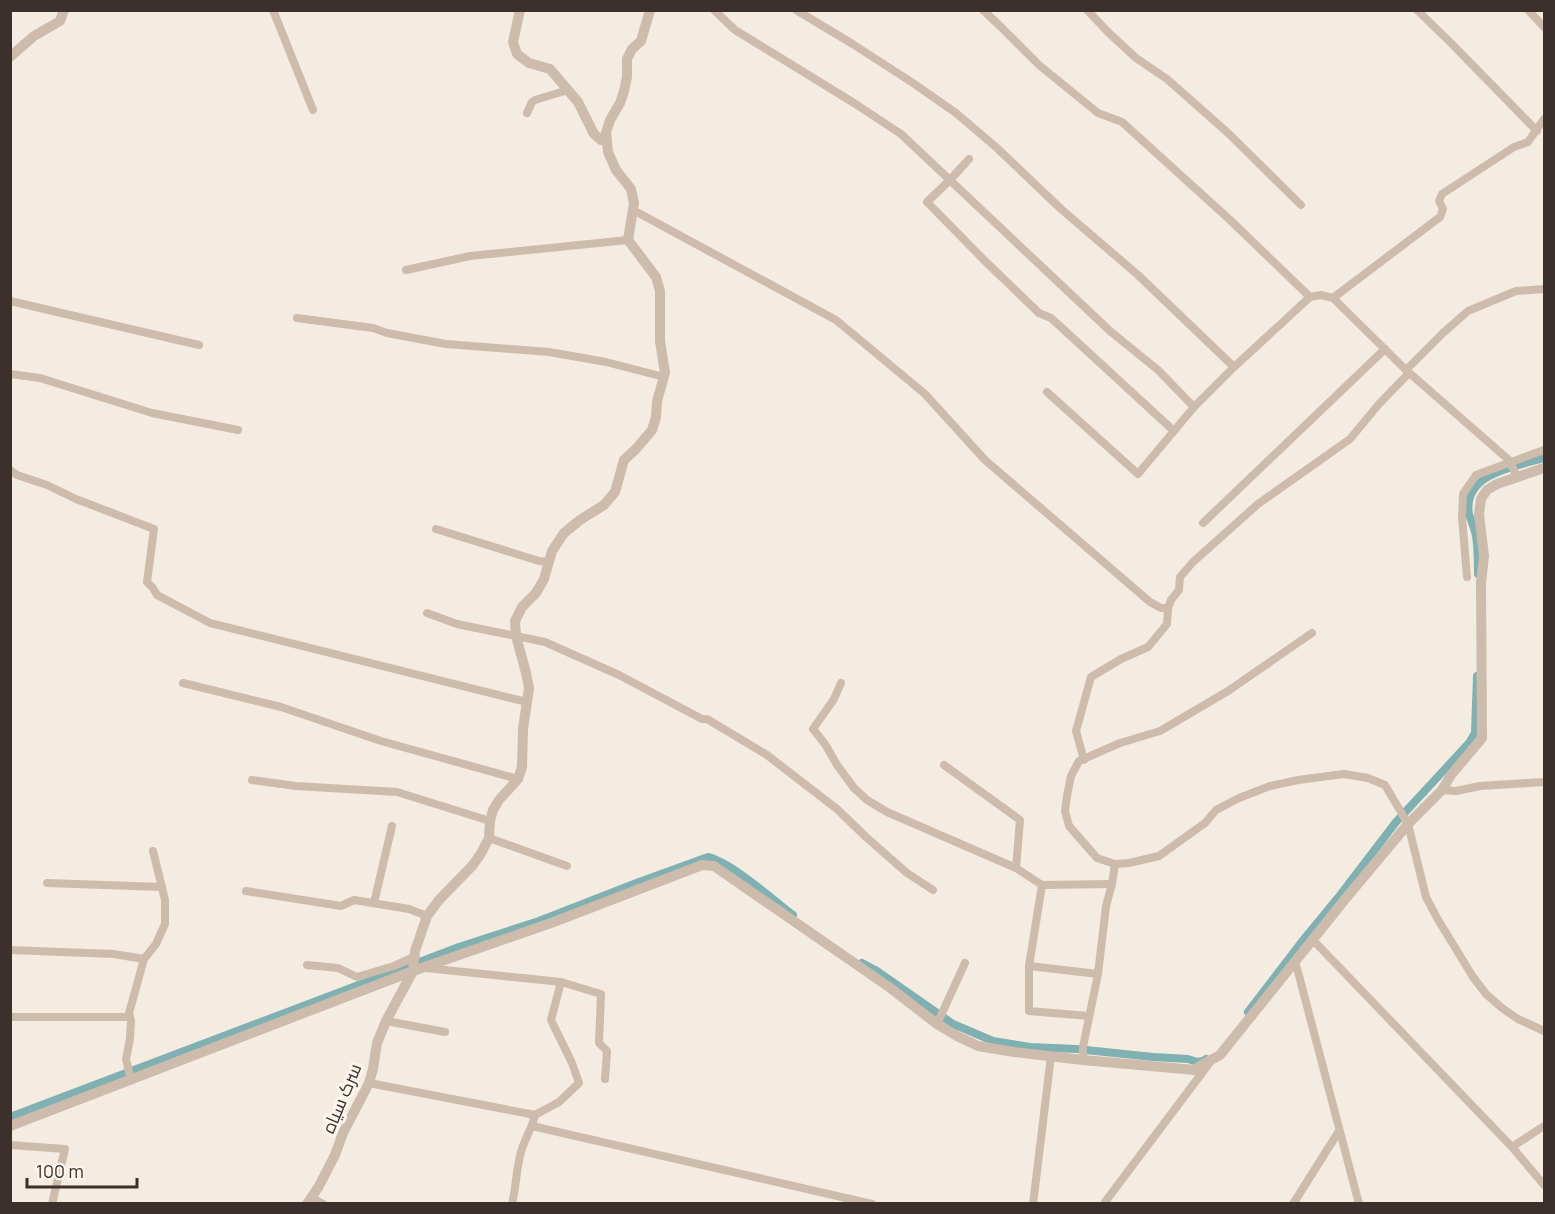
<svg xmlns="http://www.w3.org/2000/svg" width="1555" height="1214" font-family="Manrope,Cairo,sans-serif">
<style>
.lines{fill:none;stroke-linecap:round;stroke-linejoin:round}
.canal{stroke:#7fb0b2;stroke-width:8}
.minor{stroke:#cdbbac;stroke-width:8}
.tertiary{stroke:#cdbbac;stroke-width:10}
.labels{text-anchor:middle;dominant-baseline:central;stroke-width:6;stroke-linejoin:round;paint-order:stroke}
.street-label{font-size:18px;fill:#3b302b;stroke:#fbf5ee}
</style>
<rect width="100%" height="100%" fill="#f4ebe1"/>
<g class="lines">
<g class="canal">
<path d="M1478 574C1478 562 1478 549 1476 536 1475 529 1471 521 1469 514 1462 473 1517 466 1544 458"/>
<polyline points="862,963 877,971 953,1024 993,1041 1030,1047 1076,1049 1153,1057 1188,1059 1197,1062 1203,1061 1206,1059"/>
<polyline points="1248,1012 1304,939 1341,894 1396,822 1469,743 1475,733 1477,676"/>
<path d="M10 1117 459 947 539 921 639 882 708 857C732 863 772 899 793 915"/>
</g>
<g class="minor">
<polyline points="273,10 313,110"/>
<polyline points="714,10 735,30 854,103 901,134 1110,331 1158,370 1194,407"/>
<polyline points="796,10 851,43 913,83 956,113 997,148 1061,209 1138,275 1234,367"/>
<polyline points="983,10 1001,27 1039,65 1098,113 1122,122 1229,219 1310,297"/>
<polyline points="1087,10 1109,33 1136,58 1167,79 1228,133 1301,205"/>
<polyline points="1417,10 1450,42 1537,131"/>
<polyline points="1528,10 1544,27"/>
<polyline points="527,113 532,102 535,100 568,90"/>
<polyline points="969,159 950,180 927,202 985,261 1039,313 1051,318 1062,328 1174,431"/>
<polyline points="633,210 836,320 925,394 985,460 1150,602 1161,608 1168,608"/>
<polyline points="406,270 470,256 628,240"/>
<polyline points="1333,298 1440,217 1443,209 1439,201 1442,194 1514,147 1528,142 1544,119"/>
<polyline points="10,301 199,345"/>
<polyline points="297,318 373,328 387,333 446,344 549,352 606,362 664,377"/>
<polyline points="1406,370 1443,333 1468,311 1516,291 1544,289"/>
<polyline points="10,374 40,378 152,413 238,430"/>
<polyline points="1047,392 1138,474 1194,407 1234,367 1310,297 1321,295 1333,298 1406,370 1510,461 1509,464 1512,466 1517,477"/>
<polyline points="10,470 17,475 47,485 76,499 154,529 147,582 153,588 157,595 210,623 527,702"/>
<polyline points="1203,523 1385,349"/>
<polyline points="436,529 539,561 549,562"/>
<polyline points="1467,577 1462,517 1463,494 1476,475 1544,450"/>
<polyline points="427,613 457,624 545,642 619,675 702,719 707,719 767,755 837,809 866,837 907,873 933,890"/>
<polyline points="1312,633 1228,691 1160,731 1120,743 1079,761 1071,776 1067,796 1065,811 1069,826 1097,858 1115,864 1129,863 1159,856 1205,823 1216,810 1239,798 1270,786 1298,780 1344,774 1368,778 1385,785 1408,824 1426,897 1437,918 1473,977 1486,994 1502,1008 1518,1019 1544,1031"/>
<polyline points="183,683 281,707 381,741 518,779"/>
<polyline points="841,683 834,699 813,729 825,744 837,765 854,788 867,800 887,812 1016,868 1042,885 1112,884"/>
<polyline points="1084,760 1076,731 1091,677 1121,659 1148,647 1167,624 1168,608 1171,600 1179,590 1180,577 1193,562 1258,504 1350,439 1379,404 1409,373"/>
<polyline points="944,765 1020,820 1016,868"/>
<polyline points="252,780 296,786 397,792 490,821"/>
<polyline points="1442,790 1456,791 1480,786 1544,782"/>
<polyline points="489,838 567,866"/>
<polyline points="47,883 162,887"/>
<polyline points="1042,885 1029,966 1029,1011 1089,1016"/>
<polyline points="246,891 341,906 354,900 409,909 427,916"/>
<polyline points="374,903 392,826"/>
<polyline points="1313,940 1512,1147 1544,1185"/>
<polyline points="10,950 114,954 144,959"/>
<polyline points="1294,964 1297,968 1359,1204"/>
<polyline points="307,965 338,968 357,977 394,966 414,957"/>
<polyline points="1029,966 1098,974"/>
<polyline points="426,968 561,982 601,994 599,1043 607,1051 605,1079"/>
<polyline points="10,1017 130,1017"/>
<polyline points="386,1021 445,1032"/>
<polyline points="937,1024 965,963"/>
<polyline points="1083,1060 1083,1047 1098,974 1106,906 1112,884 1115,864"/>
<polyline points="132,1080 129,1072 126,1059 130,1039 131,1021 129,1013 144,959 156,944 165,924 165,900 153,851"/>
<path d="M369 1083 535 1115C532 1129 523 1141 520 1156 516 1172 516 1188 512 1204"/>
<polyline points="535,1115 559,1102 579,1083 572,1063 551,1020 561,982"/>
<polyline points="532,1126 872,1204"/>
<polyline points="10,1145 65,1149 52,1204"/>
<polyline points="1512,1147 1544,1126"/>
<polyline points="311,1197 323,1204"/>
<polyline points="1033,1204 1051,1056"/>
<polyline points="1106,1204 1105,1202 1211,1061"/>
<polyline points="1293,1204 1339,1131"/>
</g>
<g class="tertiary">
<polyline points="520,10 513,42 517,54 529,63 550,69 578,102 594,134 601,140 607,140"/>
<polyline points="10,57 34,36 60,21 64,10"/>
<path d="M10 1126 413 971 551 923 702 865 714 866 889 987 937 1024 957 1036 978 1046 1014 1052 1083 1060 1195 1070C1202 1063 1212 1060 1220 1055L1346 898 1408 824 1442 790 1451 775 1482 738 1481 583 1484 556 1479 514 1481 499 1487 490 1497 484 1544 468"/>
<polyline points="307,1204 319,1186 335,1155 343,1133 369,1083 373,1069 377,1043 386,1021 413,971 415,951 427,916 439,900 472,866 480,855 489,838 490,821 493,810 499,800 518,779 522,767 523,729 529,688 526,673 516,636 515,621 522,607 536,593 544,579 552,551 564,533 580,520 604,505 615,492 624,460 636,449 652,430 656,417 657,401 665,373 660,341 660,291 656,277 628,240 634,203 631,189 616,170 608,152 606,133 610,120 620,103 624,91 627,77 627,59 632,49 641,41 650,10"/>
</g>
</g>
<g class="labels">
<g class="street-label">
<text transform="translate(341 1098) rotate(-67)">سرک سیاه</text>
</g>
</g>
<rect width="1555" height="1214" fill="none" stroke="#3b302b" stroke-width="24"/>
<path d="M27 1178v9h110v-9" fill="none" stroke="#3b302b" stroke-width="3"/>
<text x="36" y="1178" font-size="18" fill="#3b302b" stroke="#fbf5ee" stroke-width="4.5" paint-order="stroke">100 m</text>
</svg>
